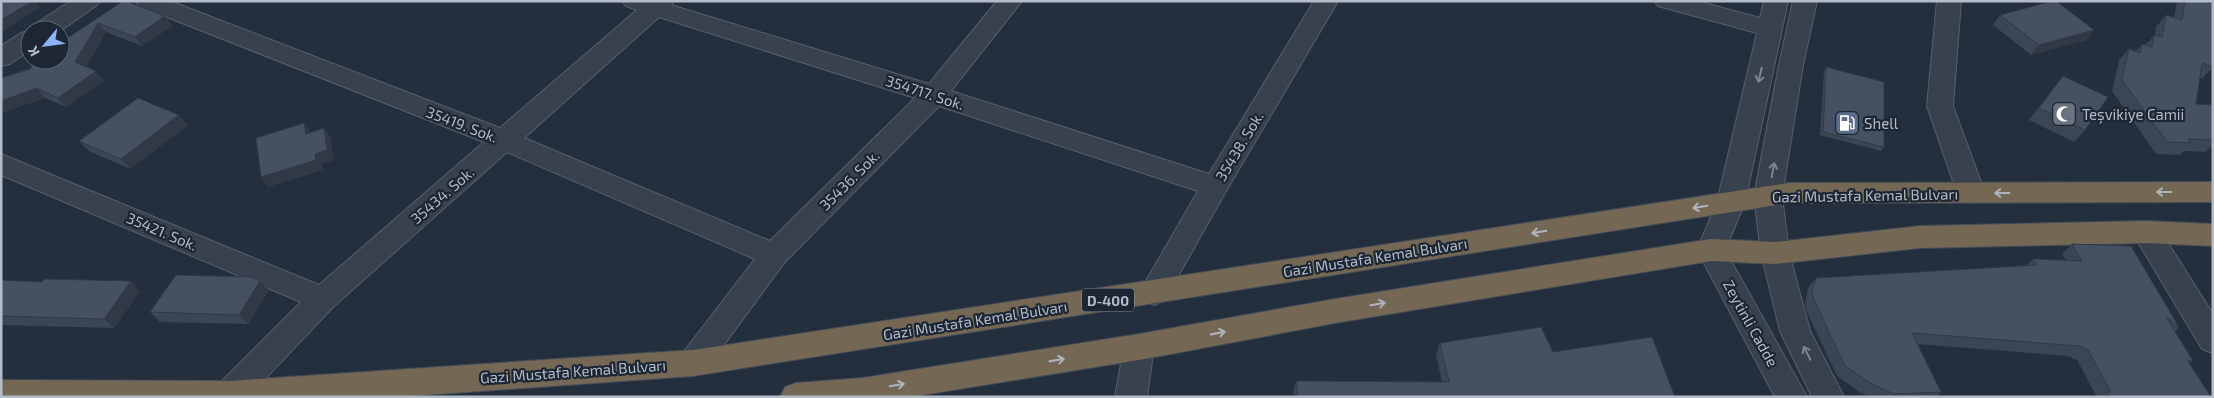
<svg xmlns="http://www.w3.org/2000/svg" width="2214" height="398" font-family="'Exo 2',sans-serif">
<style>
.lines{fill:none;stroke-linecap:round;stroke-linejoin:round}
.minor-casing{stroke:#565f6c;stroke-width:2}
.highway-casing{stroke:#434c59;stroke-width:2}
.minor{fill:#38414e;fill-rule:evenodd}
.highway{fill:#746855;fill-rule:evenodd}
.wall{fill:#3b4654}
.shaded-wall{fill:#303945}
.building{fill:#455162;stroke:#303945}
.oneway{stroke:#7c8592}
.oneway2{stroke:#aeb4bd}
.labels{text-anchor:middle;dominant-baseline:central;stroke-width:4.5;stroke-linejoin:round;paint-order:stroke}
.shield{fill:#1d2633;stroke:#878f9c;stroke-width:1}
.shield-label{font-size:14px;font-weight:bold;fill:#b4bcc9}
.street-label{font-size:15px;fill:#b4bcc9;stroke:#1d2633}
.poi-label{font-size:15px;fill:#b4bcc9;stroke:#1d2633;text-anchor:start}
</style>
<rect width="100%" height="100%" fill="#242f3e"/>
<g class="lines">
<defs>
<g id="minor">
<polygon points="71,1 100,1 96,6 60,31 32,30 35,24"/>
<path d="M135 1H170L500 128 637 10 626 6 622 1H674L671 5 929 84 997 1H1022L951 91 1209 174 1314 1H1338L1225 193 1164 301 1154 305 1144 301 1139 293 1198 191 939 106 784 263 704 372 693 376 682 372 678 363 682 354 755 259 507 152 333 307 248 397H214L213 395 218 385 301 302 1 175V154L319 285 484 142 139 6ZM659 17 915 98 770 241 524 138Z"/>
<polygon points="1654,1 1697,1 1760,18 1764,1 1788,1 1745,202 1725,250 1807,397 1775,397 1697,250 1717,202 1757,33 1658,6"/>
<polygon points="1793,1 1817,1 1803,65 1782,196 1789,253 1810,331 1844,397 1812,397 1780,331 1761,253 1754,196 1779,65"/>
<polygon points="1937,1 1961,1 1953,106 1985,193 1981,200 1971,203 1961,200 1957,193 1927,106"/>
<polygon points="30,31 30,50 10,64 1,66 1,46 21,33"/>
<polygon points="2146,221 2156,224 2213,314 2213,353 2202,349 2132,232 2136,224"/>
<polygon points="1139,334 1150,338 1154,347 1147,397 1115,397 1124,347 1128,338"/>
</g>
<g id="highway">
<polygon points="2213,182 2213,202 1789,203 693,376 397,397 1,397 1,380 229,381 693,350 1789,183"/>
<polygon points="2146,221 2213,224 2213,246 2146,243 1920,248 1775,264 1711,261 1335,323 1139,360 910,397 780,397 785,387 796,383 862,378 1139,334 1335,299 1711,239 1775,242 1920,226"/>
</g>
</defs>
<use href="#minor" class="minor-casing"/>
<use href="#highway" class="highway-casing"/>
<use href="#minor" class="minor"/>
<use href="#highway" class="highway"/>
</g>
<g class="wall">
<polygon points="123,1 165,16 172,26 142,46 106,32 86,67 104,80 66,107 45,98 1,113 1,78 30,69"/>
<polygon points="2177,1 2213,1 2213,70 2210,70 2202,79 2200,78 2196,104 2213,105 2213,147 2210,147 2206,152 2184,151 2180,155 2156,154 2112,91 2119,60 2129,49 2136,51 2142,44 2145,45 2155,35 2156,27 2166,15 2174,18"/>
<polygon points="2000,15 2094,30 2086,40 2031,55 1993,25"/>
<polygon points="1826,67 1884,147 1881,151 1820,135 1824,71"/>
<polygon points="2063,76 2085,130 2074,142 2029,120"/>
<polygon points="188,125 130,169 89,151 79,141"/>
<polygon points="2072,244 2179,327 2175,331 2193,361 2189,363 2211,397 2097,397 2077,360 2068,356 1917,344 1941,392 1936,397 1870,397 1861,393 1837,376 1806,310 1805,303 1808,288 1816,278 2026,266 2033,259 2066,260 2062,254"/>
<polygon points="1,280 42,282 131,281 140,291 114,328 1,325"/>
<polygon points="269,290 248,324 160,322 150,312"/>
<polygon points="1440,343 1553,352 1675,397 1294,397 1293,392 1296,381 1442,382 1436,355"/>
</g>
<g class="shaded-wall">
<polygon points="33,1 35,1 40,8 1,32 1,20"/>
<polygon points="165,16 172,26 142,46 135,37"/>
<polygon points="98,23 106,32 83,71 75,62"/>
<polygon points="2094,30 2086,40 2031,55 2039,45"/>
<polygon points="96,71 104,80 66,107 58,98"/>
<polygon points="37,88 45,98 1,113 1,101"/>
<polygon points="179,115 188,125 130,169 121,159"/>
<polygon points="304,123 312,133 306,134"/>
<polygon points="324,128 331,138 334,160 322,164 323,170 268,187 261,177 315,154"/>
<polygon points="131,281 140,291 114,328 104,319"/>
<polygon points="260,281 269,290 248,324 239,315"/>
</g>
<g class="building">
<polygon points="1,1 33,1 1,20"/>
<polygon points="123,1 126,1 165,16 135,37 98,23 75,62 96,71 58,98 37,88 1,101 1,78 30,69 37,60 60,60 60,38 69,37"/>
<polygon points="2052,1 2056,1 2094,30 2039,45 2000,15"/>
<polygon points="2185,1 2213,1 2213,67 2202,63 2196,104 2213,105 2213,140 2188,139 2191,143 2167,142 2122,80 2129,49 2140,53 2142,44 2152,47 2154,35 2162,37 2166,15 2182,20"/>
<polygon points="1826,67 1884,82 1884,147 1823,132"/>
<polygon points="2063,76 2108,97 2085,130 2039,108"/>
<polygon points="138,98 179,115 121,159 79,141"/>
<polygon points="304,123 306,134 324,128 327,150 315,154 316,160 261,177 256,138"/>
<polygon points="2072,244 2131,246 2179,327 2166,317 2193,361 2187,360 2211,397 2109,397 2106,392 2111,392 2088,350 2079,346 1912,333 1941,392 1894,394 1870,383 1845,366 1814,300 1812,293 1816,278 2037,265 2033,259 2082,261"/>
<polygon points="176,275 251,277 260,281 239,315 150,312"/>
<polygon points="44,279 131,281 104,319 1,316 1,280 42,282"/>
<polygon points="1541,327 1553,352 1652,337 1675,397 1298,397 1296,381 1449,382 1440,343"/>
</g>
<defs><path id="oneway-shaft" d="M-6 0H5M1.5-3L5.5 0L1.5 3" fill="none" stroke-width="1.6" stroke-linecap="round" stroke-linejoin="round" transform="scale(1.25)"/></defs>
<g class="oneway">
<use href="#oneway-shaft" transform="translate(1760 75) rotate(103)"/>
<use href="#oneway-shaft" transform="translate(1773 170) rotate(-80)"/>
<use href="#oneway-shaft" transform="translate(1807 353) rotate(-117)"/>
</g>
<g class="oneway2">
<use href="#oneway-shaft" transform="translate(2164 192) rotate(180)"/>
<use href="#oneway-shaft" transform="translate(2002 193) rotate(180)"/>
<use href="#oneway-shaft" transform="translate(1700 207) rotate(171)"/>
<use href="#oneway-shaft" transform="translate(1539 232) rotate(171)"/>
<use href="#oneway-shaft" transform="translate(1378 304) rotate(-9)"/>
<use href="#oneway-shaft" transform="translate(1218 333) rotate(-11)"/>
<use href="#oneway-shaft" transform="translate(1057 360) rotate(-9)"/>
<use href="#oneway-shaft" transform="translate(897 385) rotate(-9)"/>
</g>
<defs>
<symbol id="mosque-square" viewBox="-11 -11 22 22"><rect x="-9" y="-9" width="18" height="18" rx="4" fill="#6b7280" stroke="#1d2633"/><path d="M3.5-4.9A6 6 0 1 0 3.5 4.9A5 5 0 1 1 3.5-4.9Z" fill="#fff"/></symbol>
<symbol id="fuel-square" viewBox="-11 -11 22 22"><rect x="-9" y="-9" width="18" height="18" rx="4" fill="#5c6f8a" stroke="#1d2633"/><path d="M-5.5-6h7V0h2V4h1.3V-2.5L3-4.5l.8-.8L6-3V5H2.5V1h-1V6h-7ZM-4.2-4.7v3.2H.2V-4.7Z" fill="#fff"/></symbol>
</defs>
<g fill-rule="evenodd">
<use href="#mosque-square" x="2050" y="100" width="28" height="28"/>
<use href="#fuel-square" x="1833" y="109" width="28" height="28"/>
</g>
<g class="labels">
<rect class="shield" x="1082" y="288.5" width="52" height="23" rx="4"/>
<g class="shield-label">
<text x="1108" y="300">D-400</text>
</g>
<g class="street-label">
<text transform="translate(925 92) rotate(18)">354717. Sok.</text>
<text transform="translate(462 124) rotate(21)">35419. Sok.</text>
<text transform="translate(1239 146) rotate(-59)">35438. Sok.</text>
<text transform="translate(849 180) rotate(-45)">35436. Sok.</text>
<text transform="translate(442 195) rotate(-41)">35434. Sok.</text>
<text transform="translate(1865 195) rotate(-1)">Gazi Mustafa Kemal Bulvarı</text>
<text transform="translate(162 231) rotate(23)">35421. Sok.</text>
<text transform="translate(1375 257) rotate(-9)">Gazi Mustafa Kemal Bulvarı</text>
<text transform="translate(975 320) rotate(-9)">Gazi Mustafa Kemal Bulvarı</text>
<text transform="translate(1751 323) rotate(61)">Zeytinli Cadde</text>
<text transform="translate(573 371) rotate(-4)">Gazi Mustafa Kemal Bulvarı</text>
</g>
<g class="poi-label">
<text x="2082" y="114">Teşvikiye Camii</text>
<text x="1864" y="123">Shell</text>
</g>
</g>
<rect width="2214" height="398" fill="none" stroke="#b4bcc9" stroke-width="5"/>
<g transform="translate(45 45) rotate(241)"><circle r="24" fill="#1d2633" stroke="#59626f"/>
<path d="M0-4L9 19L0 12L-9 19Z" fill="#8ab4f8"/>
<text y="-8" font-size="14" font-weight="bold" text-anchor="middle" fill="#b4bcc9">K</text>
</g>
</svg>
